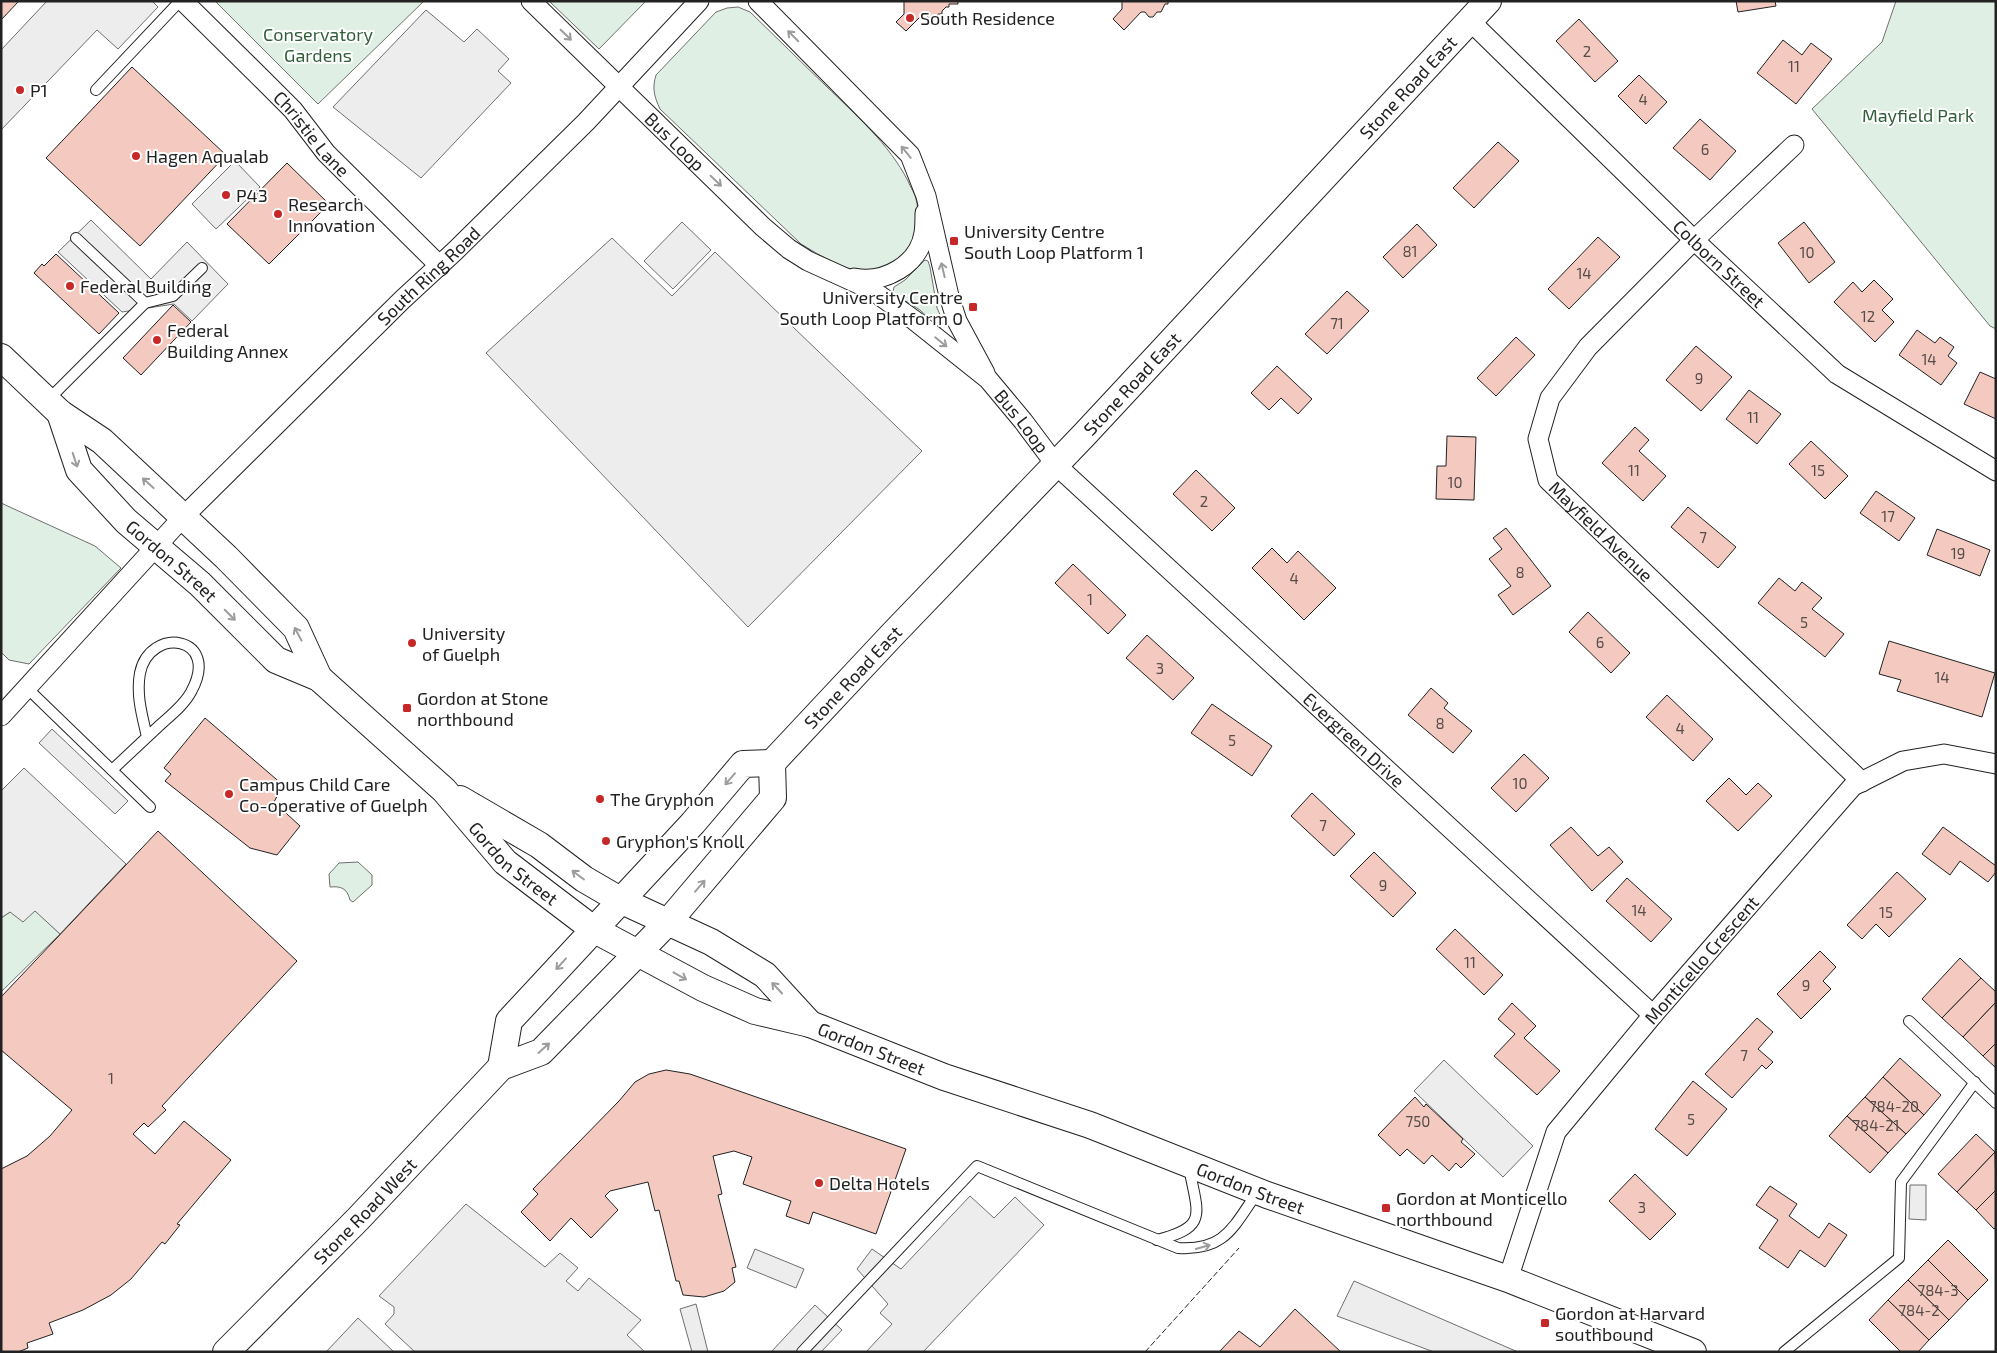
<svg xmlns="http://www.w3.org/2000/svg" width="1997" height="1353" font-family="'Exo 2',sans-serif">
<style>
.green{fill:#e0efe3;stroke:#6f6f6f}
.parking{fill:#ededed;stroke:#6f6f6f}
.building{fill:#f3c9c0;stroke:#222}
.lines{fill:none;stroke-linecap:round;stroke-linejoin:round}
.service-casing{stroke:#222;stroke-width:12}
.minor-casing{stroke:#222;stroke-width:21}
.secondary-casing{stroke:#222;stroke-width:28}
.service{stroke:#fff;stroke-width:10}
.minor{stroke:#fff;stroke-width:19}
.secondary{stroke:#fff;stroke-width:26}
.fence{stroke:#222;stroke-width:1;stroke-dasharray:6 2.5;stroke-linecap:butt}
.oneway{stroke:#9c9c9c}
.poi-dot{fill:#c62828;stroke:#fff;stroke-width:2}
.labels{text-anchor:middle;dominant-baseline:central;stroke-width:4;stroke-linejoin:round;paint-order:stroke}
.number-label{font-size:15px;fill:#564c4a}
.poi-label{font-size:18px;fill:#222;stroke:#fff;text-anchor:start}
.park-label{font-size:18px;fill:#2f5e38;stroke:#fff}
.street-label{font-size:18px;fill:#222;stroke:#fff}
</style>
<rect width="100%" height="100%" fill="#fff"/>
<g class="green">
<polygon points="215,1 424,1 318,104"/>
<polygon points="549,1 646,1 599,49"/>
<polygon points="1896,1 1996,1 1996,329 1990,326 1812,109 1882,42"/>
<path d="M738 7 750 12C776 37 801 62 826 86 856 115 889 144 908 181 910 187 915 193 916 199 922 224 916 247 895 263 865 285 828 260 801 244L660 109C654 96 652 88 656 75L716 12 727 8Z"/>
<polygon points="925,260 928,261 930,267 937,308 943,321 941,327 938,327 920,310 896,295 893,292 894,287 905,280"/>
<polygon points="1,503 95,546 121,568 29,664 9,660 1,652"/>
<path d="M358 862 372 875V885L353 902 350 900C347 888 341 886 330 887L329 874 339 863Z"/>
<polygon points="35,910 60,934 1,992 1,918 10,912"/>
</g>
<g class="parking">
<polygon points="47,1 152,1 158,7 118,49 97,30 1,130 1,50"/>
<polygon points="426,10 464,42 477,29 509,59 498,71 511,83 421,178 333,107"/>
<polygon points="235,161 260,187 216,229 192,204"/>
<polygon points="91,220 151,279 187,242 228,284 192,321 174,304 122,312 58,252"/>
<polygon points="682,222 711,250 673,289 644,261"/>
<polygon points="612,238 672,296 715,252 922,451 748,627 486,353"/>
<polygon points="52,729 128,801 115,814 39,743"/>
<polygon points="24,768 126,864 60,934 35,911 23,922 10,912 1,918 1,791"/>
<polygon points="1444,1060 1533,1146 1503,1177 1414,1091"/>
<polygon points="1910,1185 1926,1185 1926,1220 1909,1219"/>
<polygon points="970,1196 994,1218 1015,1197 1044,1225 923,1352 866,1352 892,1324 880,1313 888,1304 857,1269 872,1249 901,1269"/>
<polygon points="466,1204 545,1267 560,1253 578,1268 566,1281 578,1291 589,1278 641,1320 627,1335 645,1352 415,1352 385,1324 394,1314 394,1307 379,1296"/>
<polygon points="755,1249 804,1269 796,1288 747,1268"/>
<polygon points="1354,1281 1518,1352 1434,1352 1337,1316"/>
<polygon points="696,1304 708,1352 692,1352 680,1309"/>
<polygon points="815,1305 842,1330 821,1352 771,1352"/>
<polygon points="358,1318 394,1352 326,1352"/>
</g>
<g class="building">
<polygon points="1,1 19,1 1,20"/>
<polygon points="904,1 958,1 958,4 949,4 949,7 946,7 942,11 942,14 938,14 934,19 931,20 926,15 921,16 906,31 896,22 904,14"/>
<polygon points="1122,1 1168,1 1168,4 1165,4 1161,12 1157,12 1153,17 1149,17 1145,12 1141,12 1124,30 1113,19 1122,9"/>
<polygon points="1736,1 1775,1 1776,6 1738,12"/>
<polygon points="1579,19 1618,61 1595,82 1556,41"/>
<polygon points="1783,40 1802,55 1811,43 1832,59 1796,104 1757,73"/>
<polygon points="132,67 226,155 140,246 46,158"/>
<polygon points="1639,75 1667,102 1646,124 1618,96"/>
<polygon points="1700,119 1736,151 1710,180 1673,148"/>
<polygon points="1498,142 1519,161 1474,208 1453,188"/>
<polygon points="287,163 329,204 269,264 227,224"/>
<polygon points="1804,222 1835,262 1809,283 1778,243"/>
<polygon points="1417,224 1437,245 1403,278 1383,257"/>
<polygon points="1598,237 1620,257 1569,309 1548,289"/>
<polygon points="56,254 119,313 99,334 34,273 42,264 44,266"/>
<polygon points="1874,280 1893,299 1882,310 1894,322 1875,342 1834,302 1853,282 1862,292"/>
<polygon points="1347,291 1369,311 1327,354 1305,334"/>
<polygon points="173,305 191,322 141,375 123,358"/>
<polygon points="1917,330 1935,343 1940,337 1954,347 1948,356 1957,363 1941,385 1899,355"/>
<polygon points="1516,337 1535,355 1496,396 1477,378"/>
<polygon points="1696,346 1732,377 1701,411 1666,380"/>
<polygon points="1277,366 1312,399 1298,414 1281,398 1269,410 1251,393"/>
<polygon points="1980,372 1996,379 1996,419 1964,404"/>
<polygon points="1749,390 1781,414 1757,444 1726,419"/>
<polygon points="1635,427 1649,440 1639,451 1666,476 1643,501 1602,463"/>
<polygon points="1447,436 1476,437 1474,500 1436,499 1437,466 1446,466"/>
<polygon points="1811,441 1848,476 1825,499 1789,464"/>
<polygon points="1196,470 1235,508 1212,531 1173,494"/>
<polygon points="1876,491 1915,518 1899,541 1860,513"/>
<polygon points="1688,507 1736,547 1718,568 1671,527"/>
<polygon points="1506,528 1551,586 1513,615 1498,595 1511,586 1489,559 1502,549 1493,538"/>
<polygon points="1937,529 1990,550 1980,576 1927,555"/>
<polygon points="1272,548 1287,563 1298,551 1336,588 1304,620 1252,568"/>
<polygon points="1073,564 1126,615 1108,634 1055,583"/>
<polygon points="1779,578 1795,591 1802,582 1822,598 1812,609 1844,634 1825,657 1758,603"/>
<polygon points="1588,612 1630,653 1611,673 1569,632"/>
<polygon points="1147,635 1194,678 1173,700 1126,658"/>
<polygon points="1889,641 1995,673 1982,717 1897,691 1901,680 1879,674"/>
<polygon points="1431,688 1448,703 1444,708 1472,731 1453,753 1408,715"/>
<polygon points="1667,695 1713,739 1693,761 1646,717"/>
<polygon points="1212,704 1272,746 1252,776 1191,733"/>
<polygon points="205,718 283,785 274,802 300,826 277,855 250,848 165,781 171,774 164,768"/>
<polygon points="1524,754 1549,778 1516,812 1491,788"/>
<polygon points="1729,778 1746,795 1758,783 1772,796 1738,831 1706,801"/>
<polygon points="1312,793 1355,834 1334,856 1291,816"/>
<polygon points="1571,827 1598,856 1609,847 1623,862 1592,891 1550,845"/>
<polygon points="1943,827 1996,866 1996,872 1988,882 1960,861 1950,875 1922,854"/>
<polygon points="158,831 297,961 162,1106 166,1110 148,1127 144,1123 133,1134 155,1154 184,1121 231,1160 177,1224 180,1225 165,1244 162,1242 131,1279 111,1295 83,1310 49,1323 53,1334 27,1343 28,1348 18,1352 1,1352 1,1169 27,1156 50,1136 72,1110 1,1050 1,997"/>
<polygon points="1374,852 1416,893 1393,917 1350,876"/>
<polygon points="1897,872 1926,899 1889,937 1876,924 1862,939 1847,925"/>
<polygon points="1627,878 1672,919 1651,942 1606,901"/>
<polygon points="1455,929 1503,975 1484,995 1436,949"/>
<polygon points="1820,951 1836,967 1823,981 1831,989 1801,1019 1777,994"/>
<polygon points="1960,958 1981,978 1942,1018 1922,999"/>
<polygon points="1981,978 1996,992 1996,1002 1963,1037 1942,1018"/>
<polygon points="1996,1002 1996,1043 1983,1056 1963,1037"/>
<polygon points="1512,1003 1536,1026 1524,1038 1560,1071 1537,1095 1494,1056 1515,1034 1498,1019"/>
<polygon points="1757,1018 1773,1032 1758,1049 1773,1062 1766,1069 1762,1065 1732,1098 1705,1074"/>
<polygon points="1996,1043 1996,1068 1983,1056"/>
<polygon points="1900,1058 1941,1095 1924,1115 1883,1077"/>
<polygon points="666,1070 690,1074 906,1149 876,1234 813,1212 809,1224 786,1216 791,1201 743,1184 752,1157 734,1151 713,1156 722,1194 718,1195 736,1267 732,1268 735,1282 724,1291 704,1297 683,1295 679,1281 676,1281 659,1210 655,1211 648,1182 610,1191 605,1196 618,1210 591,1238 571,1218 550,1241 521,1212 538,1194 533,1189 619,1101 635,1082 649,1074"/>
<polygon points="1883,1077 1924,1115 1906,1134 1865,1097"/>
<polygon points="1693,1081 1727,1109 1687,1156 1655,1129"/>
<polygon points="1415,1097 1424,1107 1426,1104 1463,1139 1461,1142 1475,1154 1461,1168 1456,1163 1449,1171 1432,1155 1424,1164 1407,1149 1400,1156 1378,1135"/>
<polygon points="1865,1097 1906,1134 1888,1153 1847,1116"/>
<polygon points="1847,1116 1888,1153 1870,1173 1829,1136"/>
<polygon points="1976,1134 1995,1152 1957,1192 1938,1174"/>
<polygon points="1995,1152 1996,1190 1976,1210 1957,1192"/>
<polygon points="1635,1174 1676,1214 1650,1240 1609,1201"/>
<polygon points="1770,1186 1797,1204 1789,1216 1819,1238 1829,1223 1847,1235 1825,1267 1800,1250 1788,1268 1759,1248 1778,1220 1756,1205"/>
<polygon points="1996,1190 1996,1227 1994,1229 1976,1210"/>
<polygon points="1948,1240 1988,1280 1968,1300 1928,1260"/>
<polygon points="1928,1260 1968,1300 1949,1320 1908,1280"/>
<polygon points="1908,1280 1949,1320 1929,1340 1888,1300"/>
<polygon points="1888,1300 1929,1340 1918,1352 1901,1352 1869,1320"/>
<polygon points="1295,1309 1341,1352 1219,1352 1239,1331 1260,1347"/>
</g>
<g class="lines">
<defs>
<g id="service">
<polyline points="96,90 180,1"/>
<polyline points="76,238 145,303"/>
<polyline points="48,400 145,303 173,296 202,268"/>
<polyline points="27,688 150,807"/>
<path d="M112 770C128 755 144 740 160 725 171 715 184 705 191 692 222 636 150 625 140 673 136 695 142 715 147 737"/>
<polyline points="1909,1021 1996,1103"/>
<path d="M1157 1240C1210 1227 1197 1213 1189 1167"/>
<path d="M802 1352 977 1166 1178 1248C1225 1251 1233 1227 1257 1193"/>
<polyline points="1784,1352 1899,1258 1901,1182 1975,1082"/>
</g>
<g id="minor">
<path id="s1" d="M183 1 263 80 293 110 326 153 440 266"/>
<path id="s2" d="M531 1 763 227 789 249 808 261 872 290 914 320 988 379 1023 421 1056 465 1653 1015"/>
<polyline points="758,1 910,155 926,196 949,296 957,321 985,373"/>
<path id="s3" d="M1469 20 1694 240 1837 374 1996 471"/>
<path id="s4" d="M1794 145 1694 240 1588 347 1550 398 1538 439 1548 480 1862 782"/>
<path d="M854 278C884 284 919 265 924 233 925 227 925 219 925 213"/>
<path id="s5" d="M1 716 183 517 402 300 455 251 586 122 699 1"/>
<path id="s6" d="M1508 1279 1556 1132 1653 1015 1853 786 1903 761 1944 754 1996 764"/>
</g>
<g id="secondary">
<polyline points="1,357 60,413 102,441 226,557 296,628 319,678"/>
<path id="s7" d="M60 413 79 470 126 521 200 584 276 660 319 678 444 790 505 862 593 929 703 988 755 1011 810 1024 944 1077 1090 1125 1267 1195 1508 1279 1693 1352"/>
<polyline points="460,799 539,845 584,879 620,900 711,942 765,975 810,1024"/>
<polyline points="501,1067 509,1021 693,823 743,764 772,763"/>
<path id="s8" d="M226 1352 358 1219 501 1067 541 1052 668 922 773 798 772 763 891 636 1085 434 1488 1"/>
</g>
</defs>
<use href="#service" class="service-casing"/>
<use href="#minor" class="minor-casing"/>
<use href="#secondary" class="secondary-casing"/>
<use href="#service" class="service"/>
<use href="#minor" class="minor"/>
<use href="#secondary" class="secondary"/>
<polyline class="fence" points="1145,1352 1239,1248"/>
</g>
<defs><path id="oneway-shaft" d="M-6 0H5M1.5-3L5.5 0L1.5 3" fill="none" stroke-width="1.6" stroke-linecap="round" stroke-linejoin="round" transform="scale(1.25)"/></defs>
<g class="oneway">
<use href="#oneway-shaft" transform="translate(566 35) rotate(44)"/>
<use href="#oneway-shaft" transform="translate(793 36) rotate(-135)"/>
<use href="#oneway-shaft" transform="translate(906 152) rotate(-129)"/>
<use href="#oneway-shaft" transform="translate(716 181) rotate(44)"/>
<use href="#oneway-shaft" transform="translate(943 270) rotate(-103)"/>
<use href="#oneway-shaft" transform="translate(941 342) rotate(39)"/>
<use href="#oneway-shaft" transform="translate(75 460) rotate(72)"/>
<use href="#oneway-shaft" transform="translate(148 483) rotate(-138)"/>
<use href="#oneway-shaft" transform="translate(230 615) rotate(45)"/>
<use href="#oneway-shaft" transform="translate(298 634) rotate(-118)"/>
<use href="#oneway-shaft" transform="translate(730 779) rotate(131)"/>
<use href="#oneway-shaft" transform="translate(578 875) rotate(-143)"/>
<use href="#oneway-shaft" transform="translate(700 886) rotate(-49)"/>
<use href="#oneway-shaft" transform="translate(561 964) rotate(132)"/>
<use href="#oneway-shaft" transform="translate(680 976) rotate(29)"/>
<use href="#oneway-shaft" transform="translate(777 988) rotate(-133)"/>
<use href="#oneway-shaft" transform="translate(544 1048) rotate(-42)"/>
<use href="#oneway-shaft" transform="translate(1203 1247) rotate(-16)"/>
</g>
<g class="poi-dot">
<circle cx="910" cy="18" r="5"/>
<circle cx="20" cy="90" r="5"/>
<circle cx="136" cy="156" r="5"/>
<circle cx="226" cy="195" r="5"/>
<circle cx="278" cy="214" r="5"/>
<rect x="949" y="236" width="10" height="10" rx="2.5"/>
<circle cx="70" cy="286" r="5"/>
<rect x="968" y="302" width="10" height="10" rx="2.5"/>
<circle cx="157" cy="340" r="5"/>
<circle cx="412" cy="643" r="5"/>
<rect x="402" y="703" width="10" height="10" rx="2.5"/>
<circle cx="229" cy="794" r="5"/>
<circle cx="600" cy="799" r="5"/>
<circle cx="606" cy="841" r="5"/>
<circle cx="819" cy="1183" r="5"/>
<rect x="1381" y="1203" width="10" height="10" rx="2.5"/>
<rect x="1540" y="1318" width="10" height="10" rx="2.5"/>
</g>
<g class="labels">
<g class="number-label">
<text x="1587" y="51">2</text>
<text x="1794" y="66">11</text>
<text x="1643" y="99">4</text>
<text x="1705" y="149">6</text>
<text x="1410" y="251">81</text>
<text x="1807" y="252">10</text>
<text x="1584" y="273">14</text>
<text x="1868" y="316">12</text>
<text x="1337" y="323">71</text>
<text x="1929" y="359">14</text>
<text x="1699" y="378">9</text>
<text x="1753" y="417">11</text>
<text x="1634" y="470">11</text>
<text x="1818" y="470">15</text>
<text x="1455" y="482">10</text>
<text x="1204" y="501">2</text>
<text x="1888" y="516">17</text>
<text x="1703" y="537">7</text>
<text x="1958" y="553">19</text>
<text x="1520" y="572">8</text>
<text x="1294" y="578">4</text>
<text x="1090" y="599">1</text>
<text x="1804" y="622">5</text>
<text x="1600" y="642">6</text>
<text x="1160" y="668">3</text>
<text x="1942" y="677">14</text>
<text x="1440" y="723">8</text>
<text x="1680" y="728">4</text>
<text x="1232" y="740">5</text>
<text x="1520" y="783">10</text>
<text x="1323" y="825">7</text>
<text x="1383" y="885">9</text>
<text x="1639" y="910">14</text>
<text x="1886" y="912">15</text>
<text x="1470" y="962">11</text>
<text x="1806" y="985">9</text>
<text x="1744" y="1055">7</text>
<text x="111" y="1078">1</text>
<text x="1894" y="1106">784-20</text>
<text x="1691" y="1119">5</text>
<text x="1418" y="1121">750</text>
<text x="1876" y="1125">784-21</text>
<text x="1642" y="1207">3</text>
<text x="1938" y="1290">784-3</text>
<text x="1919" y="1310">784-2</text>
</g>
<g class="poi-label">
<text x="920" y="18">South Residence</text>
<text x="30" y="90">P1</text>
<text x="146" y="156">Hagen Aqualab</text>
<text x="236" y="195">P43</text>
<text x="288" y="204">Research<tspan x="288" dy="21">Innovation</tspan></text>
<text x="964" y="231">University Centre<tspan x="964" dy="21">South Loop Platform 1</tspan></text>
<text x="80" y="286">Federal Building</text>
<text x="963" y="297" text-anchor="end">University Centre<tspan x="963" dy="21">South Loop Platform 0</tspan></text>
<text x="167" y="330">Federal<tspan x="167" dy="21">Building Annex</tspan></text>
<text x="422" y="633">University<tspan x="422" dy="21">of Guelph</tspan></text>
<text x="417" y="698">Gordon at Stone<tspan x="417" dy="21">northbound</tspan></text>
<text x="239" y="784">Campus Child Care<tspan x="239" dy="21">Co-operative of Guelph</tspan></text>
<text x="610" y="799">The Gryphon</text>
<text x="616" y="841">Gryphon's Knoll</text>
<text x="829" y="1183">Delta Hotels</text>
<text x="1396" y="1198">Gordon at Monticello<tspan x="1396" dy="21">northbound</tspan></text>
<text x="1555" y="1313">Gordon at Harvard<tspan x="1555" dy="21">southbound</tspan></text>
</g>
<g class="park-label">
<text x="318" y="34">Conservatory<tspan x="318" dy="21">Gardens</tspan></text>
<text x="1918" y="115">Mayfield Park</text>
</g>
<g class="street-label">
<text stroke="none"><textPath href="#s8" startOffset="1746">Stone Road East</textPath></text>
<text stroke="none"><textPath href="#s1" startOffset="185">Christie Lane</textPath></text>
<text stroke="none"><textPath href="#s2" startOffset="201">Bus Loop</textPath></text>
<text stroke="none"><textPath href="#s3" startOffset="349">Colborn Street</textPath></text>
<text stroke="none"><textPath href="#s5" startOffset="614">South Ring Road</textPath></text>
<text stroke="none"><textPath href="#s8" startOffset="1341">Stone Road East</textPath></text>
<text stroke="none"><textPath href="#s2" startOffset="651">Bus Loop</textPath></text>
<text stroke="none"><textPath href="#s4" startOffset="511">Mayfield Avenue</textPath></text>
<text stroke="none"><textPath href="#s7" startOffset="190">Gordon Street</textPath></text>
<text stroke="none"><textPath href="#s8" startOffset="936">Stone Road East</textPath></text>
<text stroke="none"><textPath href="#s2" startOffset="1112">Evergreen Drive</textPath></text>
<text stroke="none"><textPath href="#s7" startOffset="650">Gordon Street</textPath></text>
<text stroke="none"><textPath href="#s6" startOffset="380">Monticello Crescent</textPath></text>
<text stroke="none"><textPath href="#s7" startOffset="1058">Gordon Street</textPath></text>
<text stroke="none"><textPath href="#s7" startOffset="1462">Gordon Street</textPath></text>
<text stroke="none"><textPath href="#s8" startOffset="198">Stone Road West</textPath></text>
</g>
</g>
<rect width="1997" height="1353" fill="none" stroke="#222222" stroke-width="5"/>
</svg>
